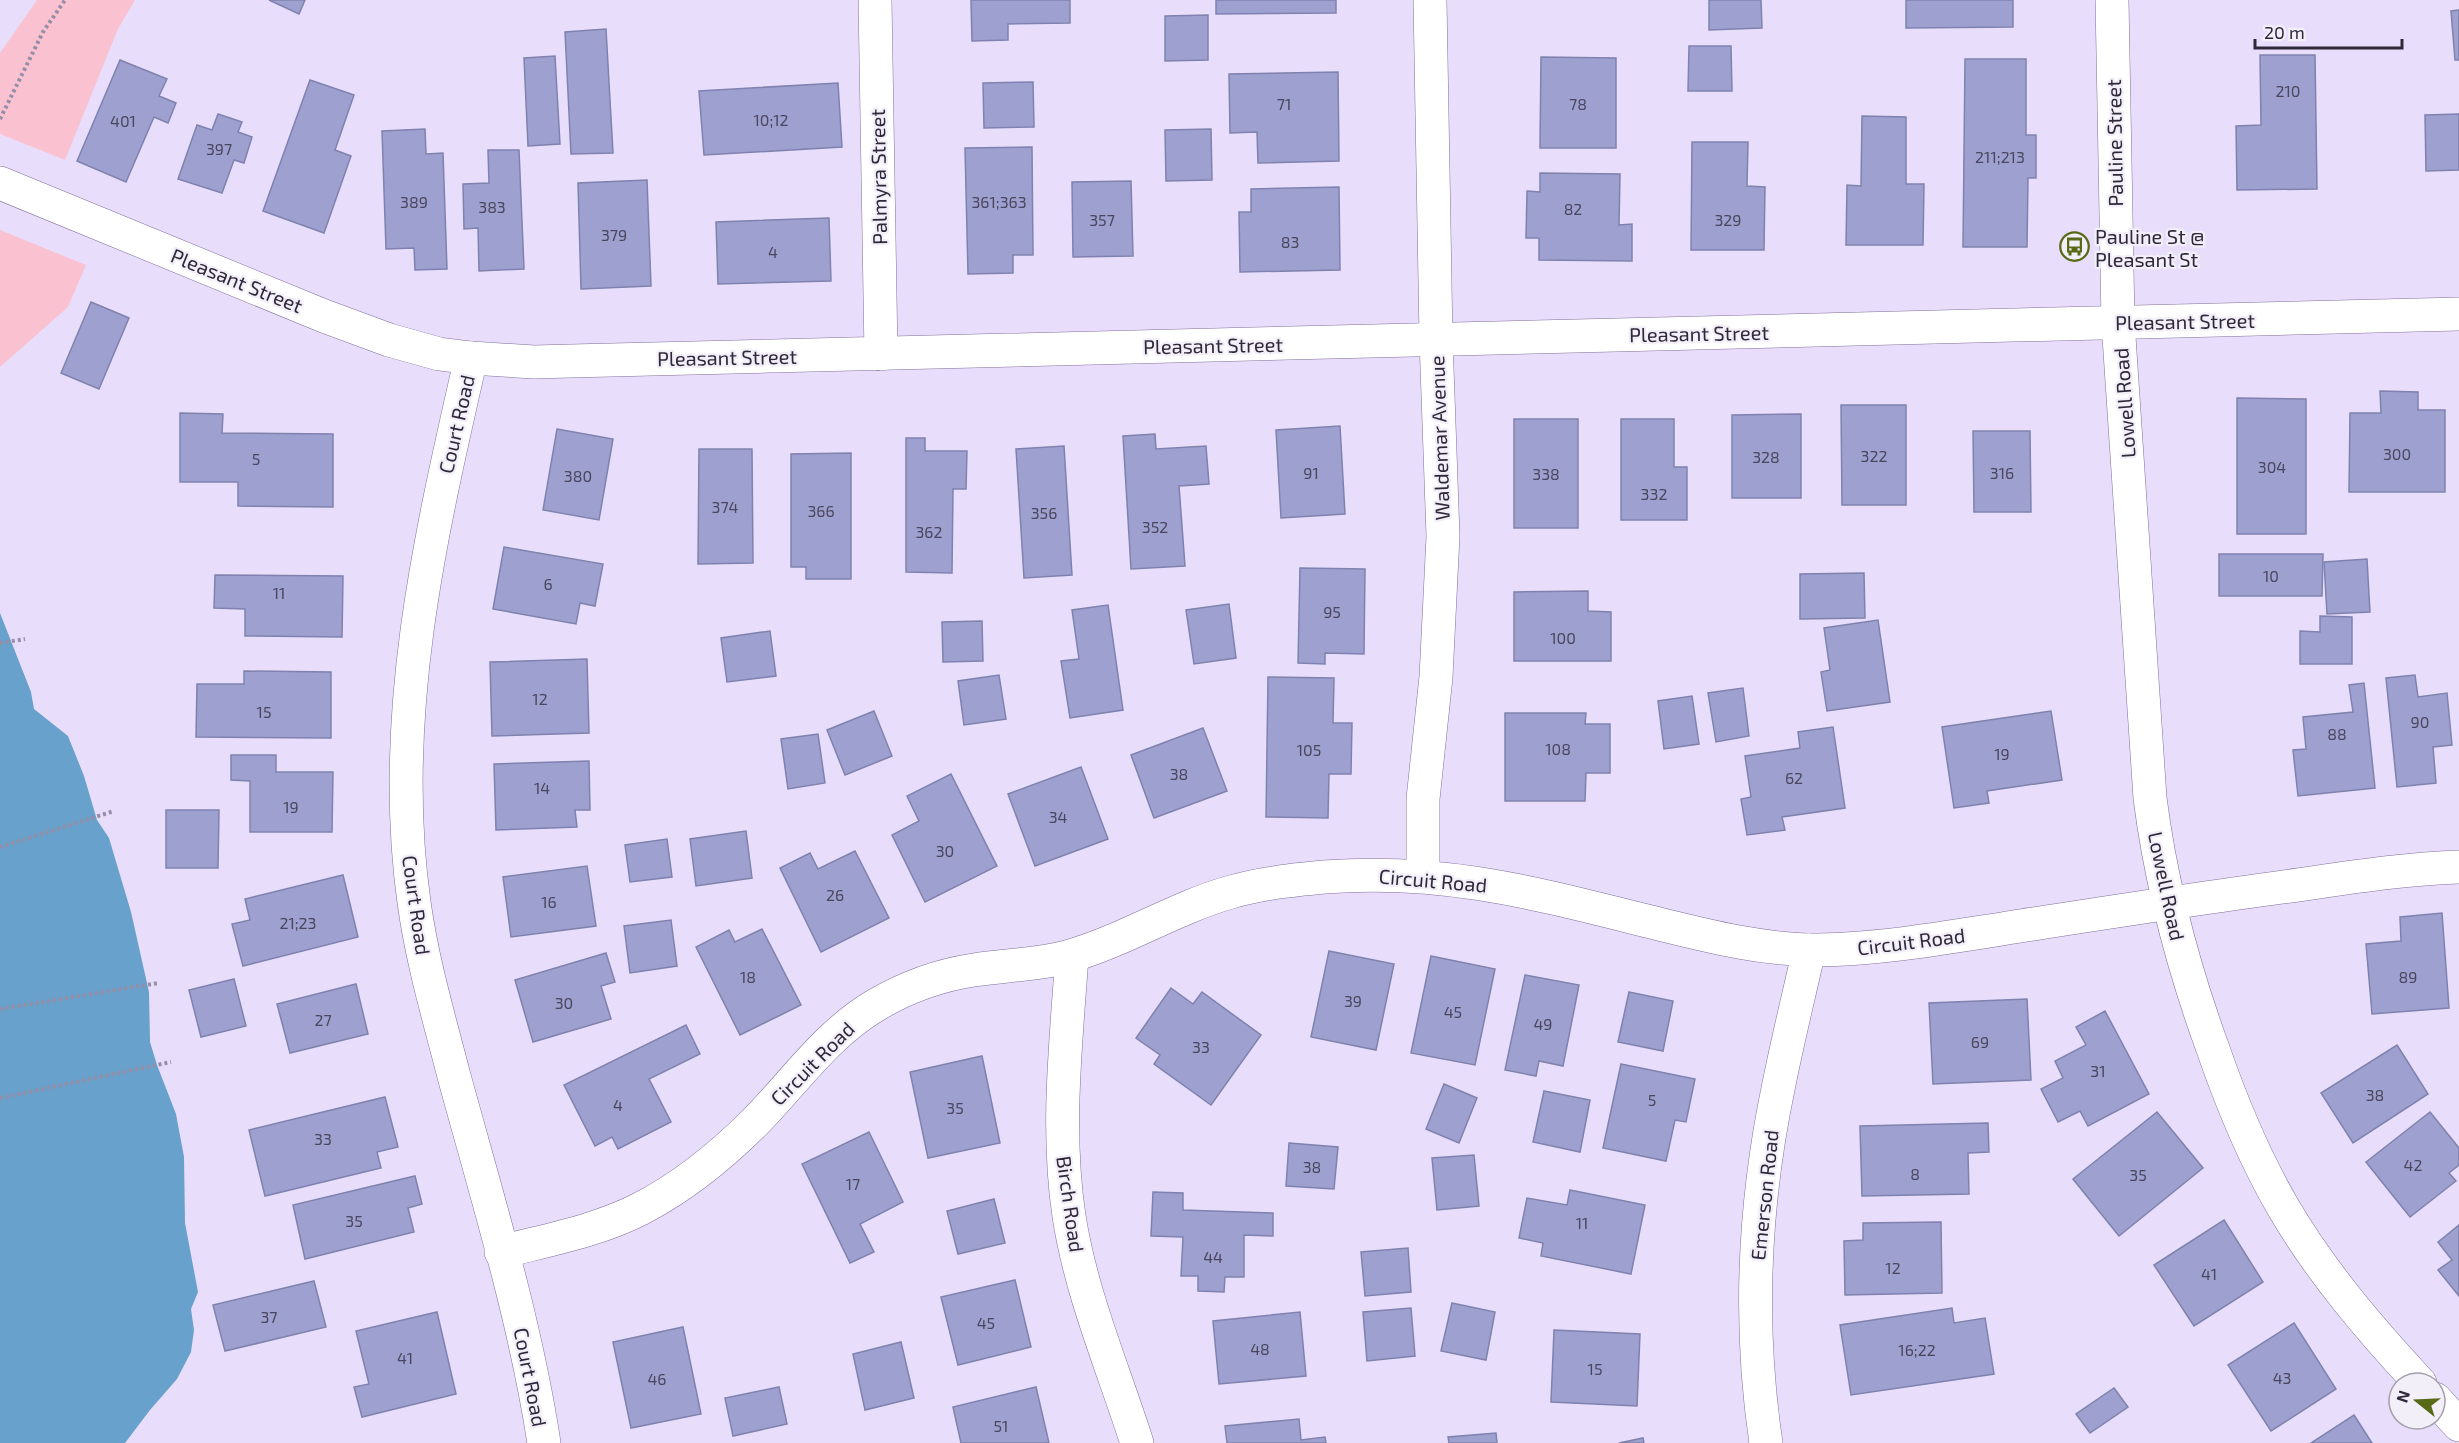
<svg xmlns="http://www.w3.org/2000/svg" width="2459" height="1443" font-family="'Exo 2',sans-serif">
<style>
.green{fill:#fac2d0}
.water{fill:#68a1cb}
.building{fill:#9ea1cf;stroke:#7f82ae;stroke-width:1.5}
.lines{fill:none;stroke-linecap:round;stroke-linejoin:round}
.minor-casing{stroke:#80709b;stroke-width:34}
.major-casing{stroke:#80709b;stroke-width:34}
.path{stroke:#968ea6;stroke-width:4;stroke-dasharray:3 3;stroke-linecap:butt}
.minor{stroke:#fff;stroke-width:33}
.major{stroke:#fff;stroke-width:33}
.labels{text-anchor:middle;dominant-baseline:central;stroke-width:4.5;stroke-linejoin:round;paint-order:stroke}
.number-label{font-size:16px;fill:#4b465f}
.street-label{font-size:20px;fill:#2f283a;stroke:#f2eff9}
.poi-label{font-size:20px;fill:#2f283a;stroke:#f2eff9;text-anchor:start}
</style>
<rect width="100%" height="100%" fill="#e8defb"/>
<g class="green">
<polygon points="37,0 135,0 118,29 65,160 0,134 0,53"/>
<polygon points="0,230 86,265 68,307 0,367"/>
</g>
<polygon class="water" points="0,613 31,692 34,709 68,736 84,776 97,820 109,838 131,912 149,992 150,1042 157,1065 176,1114 184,1157 185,1223 198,1292 191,1309 194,1330 191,1352 177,1379 150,1410 125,1443 0,1443"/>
<g class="building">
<polygon points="269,0 305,0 299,14"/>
<polygon points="971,0 1070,0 1070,23 1008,24 1008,40 972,41"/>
<polygon points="1216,0 1336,0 1336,13 1216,14"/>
<polygon points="1709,0 1761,0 1762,28 1709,30"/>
<polygon points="1906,0 2013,0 2013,27 1906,28"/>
<polygon points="2459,10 2459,60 2455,60 2451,11"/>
<polygon points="1208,15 1208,60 1165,61 1165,16"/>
<polygon points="606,29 613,153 571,154 565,32"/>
<polygon points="1689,46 1731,46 1732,91 1688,91"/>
<polygon points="2260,55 2315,55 2317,189 2237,190 2236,126 2261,125"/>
<polygon points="555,56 560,144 528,146 524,58"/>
<polygon points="1541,57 1616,58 1616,148 1540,148"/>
<polygon points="1965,59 2026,59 2026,135 2036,135 2036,178 2028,178 2027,247 1963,247"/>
<polygon points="120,60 167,79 159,96 176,103 168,123 154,117 126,182 77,161"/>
<polygon points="1338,72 1339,161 1258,163 1257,132 1230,133 1229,74"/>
<polygon points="310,80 354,95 335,150 351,156 324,233 263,211"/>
<polygon points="1033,82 1034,127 984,128 983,83"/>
<polygon points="838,83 842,147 704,155 699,91"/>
<polygon points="218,114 242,122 238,132 252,137 244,163 234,160 222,193 178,179 197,125 212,130"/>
<polygon points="2459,114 2459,170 2426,171 2425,115"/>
<polygon points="1862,116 1906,117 1906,184 1924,184 1923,245 1846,245 1847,185 1861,186"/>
<polygon points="425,129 426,154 443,153 447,269 415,270 414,248 386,249 382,131"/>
<polygon points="1211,129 1212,180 1166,181 1165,130"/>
<polygon points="1692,142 1748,142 1747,186 1765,187 1764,250 1691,250"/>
<polygon points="1032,147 1033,255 1013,255 1013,273 968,274 965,148"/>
<polygon points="488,150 519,150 524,269 479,271 478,228 464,229 463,184 489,183"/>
<polygon points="1540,173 1620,174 1619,225 1632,224 1632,261 1539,260 1539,238 1526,238 1527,191 1540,192"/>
<polygon points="647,180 651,286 581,289 578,183"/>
<polygon points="1131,181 1133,256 1073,257 1072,182"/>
<polygon points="1339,187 1340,270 1240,272 1239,212 1251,212 1251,189"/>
<polygon points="829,218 831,281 718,284 716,222"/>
<polygon points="91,302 129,318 99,389 61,373"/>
<polygon points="2380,391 2418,392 2418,410 2445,410 2445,492 2349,492 2350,413 2381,413"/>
<polygon points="2237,398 2306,399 2306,534 2237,534"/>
<polygon points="1841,405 1906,405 1906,505 1842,505"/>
<polygon points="180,413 223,414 222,433 333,434 333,507 238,506 238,482 180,482"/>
<polygon points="1801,414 1801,498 1732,498 1732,415"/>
<rect x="1514" y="419" width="64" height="109"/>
<polygon points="1621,419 1674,419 1674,467 1687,467 1687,520 1621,520"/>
<polygon points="1340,426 1345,514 1281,518 1276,430"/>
<polygon points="557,429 613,439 599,520 543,510"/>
<polygon points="1973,431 2030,431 2031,512 1974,512"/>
<polygon points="1155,434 1156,449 1206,446 1209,484 1179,486 1185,566 1131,569 1123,436"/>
<polygon points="906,438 925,438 925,451 967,451 966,489 953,489 952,573 906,572"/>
<polygon points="1064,446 1072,575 1024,578 1016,449"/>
<polygon points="699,449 752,449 753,563 698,564"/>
<polygon points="851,453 851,579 806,579 806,567 791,567 791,454"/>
<polygon points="504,547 603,564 595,606 580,603 576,624 493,609"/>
<polygon points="2219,554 2323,554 2322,596 2219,596"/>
<polygon points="2367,559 2370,612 2327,614 2324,562"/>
<polygon points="1300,568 1365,569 1364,654 1325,653 1325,664 1298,663"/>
<polygon points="1864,573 1865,618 1800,619 1800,574"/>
<polygon points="215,575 343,576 342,637 245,636 245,609 214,608"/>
<polygon points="1588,591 1588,611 1611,612 1611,661 1514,661 1514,592"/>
<polygon points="1229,604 1236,658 1194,664 1186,610"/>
<polygon points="1108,605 1123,710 1070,718 1061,661 1079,659 1072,610"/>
<polygon points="2320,616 2352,617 2352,664 2300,664 2300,631 2320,632"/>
<polygon points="1878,620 1890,702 1827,711 1821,672 1830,670 1824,628"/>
<polygon points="982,621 983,661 943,662 942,622"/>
<polygon points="770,631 776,676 727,682 721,638"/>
<polygon points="587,659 589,733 492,736 490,662"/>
<polygon points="244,671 331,672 331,738 196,737 197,684 244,684"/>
<polygon points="999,675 1006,719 964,725 958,681"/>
<polygon points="2415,675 2418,697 2447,693 2452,745 2433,747 2436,783 2397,787 2386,678"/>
<polygon points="1268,677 1334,678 1333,723 1352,723 1351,774 1329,774 1328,818 1266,817"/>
<polygon points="2364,683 2375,788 2298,796 2293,750 2306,749 2303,717 2353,712 2349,685"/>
<polygon points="1743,688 1749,736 1716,742 1708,693"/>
<polygon points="1692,696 1699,744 1664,749 1658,701"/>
<polygon points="874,711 892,756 845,775 827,730"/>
<polygon points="2051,711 2062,780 1987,791 1989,803 1954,808 1942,727"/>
<polygon points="1505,713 1586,713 1585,724 1610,724 1610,773 1586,773 1585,801 1505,801"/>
<polygon points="1833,727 1845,808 1782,817 1785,830 1747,835 1741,799 1751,797 1745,756 1800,748 1798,732"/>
<polygon points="1203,728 1227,791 1154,818 1131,755"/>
<polygon points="818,734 825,783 788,789 781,739"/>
<polygon points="231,755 276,755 276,772 333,772 332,832 250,832 250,781 231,780"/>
<polygon points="589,761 590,810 575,810 577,827 496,830 494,764"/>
<polygon points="1081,767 1108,839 1035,866 1008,794"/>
<polygon points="951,774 997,866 925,902 892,835 919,821 907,796"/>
<polygon points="166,810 219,810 218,868 166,868"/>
<polygon points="746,831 752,878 696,886 690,839"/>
<polygon points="667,839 672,877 630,882 625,845"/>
<polygon points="855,851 889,918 821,952 780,868 810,853 818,869"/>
<polygon points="587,866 596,926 511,937 503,877"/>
<polygon points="343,875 358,937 243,966 232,924 250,920 245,899"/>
<polygon points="2442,913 2449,1008 2372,1014 2366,944 2401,941 2400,917"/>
<polygon points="671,920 677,966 630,973 624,926"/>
<polygon points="762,929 801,1005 740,1035 696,947 729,930 735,942"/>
<polygon points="1329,951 1394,964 1376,1050 1311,1037"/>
<polygon points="606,953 615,982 601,986 611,1019 533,1042 515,980"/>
<polygon points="1431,956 1495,969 1475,1065 1411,1053"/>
<polygon points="1525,975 1579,985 1563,1066 1539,1061 1536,1076 1505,1070"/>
<polygon points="234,979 246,1026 201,1037 189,990"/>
<polygon points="356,984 368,1034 290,1053 277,1004"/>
<polygon points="1171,988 1193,1004 1202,992 1261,1035 1211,1105 1154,1064 1160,1055 1136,1038"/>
<polygon points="1629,992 1673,1001 1663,1051 1618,1042"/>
<polygon points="2027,999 2031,1080 1933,1084 1929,1003"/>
<polygon points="2105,1011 2149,1094 2088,1126 2080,1111 2058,1122 2041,1089 2063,1078 2055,1061 2086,1045 2076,1027"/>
<polygon points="686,1025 700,1054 649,1079 671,1122 618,1149 612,1137 595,1146 564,1085"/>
<polygon points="2397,1045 2428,1094 2353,1143 2321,1093"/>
<polygon points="982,1056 1000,1143 928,1158 910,1072"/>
<polygon points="1621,1064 1695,1079 1686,1122 1675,1120 1666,1161 1603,1148"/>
<polygon points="1444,1084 1477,1098 1459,1143 1426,1129"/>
<polygon points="1544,1091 1590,1100 1580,1152 1533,1142"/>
<polygon points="385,1097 398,1147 377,1152 381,1168 265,1196 249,1130"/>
<polygon points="2157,1112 2203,1168 2119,1236 2073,1179"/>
<polygon points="2430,1112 2459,1148 2459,1165 2449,1173 2456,1181 2410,1217 2366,1162"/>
<polygon points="1988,1123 1989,1152 1968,1153 1969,1194 1862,1196 1860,1126"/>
<polygon points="869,1132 903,1202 860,1224 874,1252 850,1263 802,1164"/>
<polygon points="1289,1143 1338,1147 1334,1189 1286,1186"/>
<polygon points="1474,1155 1479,1206 1437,1210 1432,1158"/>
<polygon points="415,1176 422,1204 408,1208 414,1232 305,1259 293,1205"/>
<polygon points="1570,1190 1645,1205 1631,1274 1541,1256 1543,1243 1519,1238 1527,1198 1567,1205"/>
<polygon points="1153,1192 1183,1193 1183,1210 1273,1213 1273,1236 1244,1235 1244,1277 1225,1277 1224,1292 1198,1291 1198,1276 1181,1276 1183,1237 1151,1236"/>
<polygon points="994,1199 1005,1243 958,1254 947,1211"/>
<polygon points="2224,1220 2263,1282 2194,1326 2154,1265"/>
<polygon points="1941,1222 1942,1293 1845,1295 1844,1241 1863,1240 1863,1223"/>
<polygon points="2459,1225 2459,1296 2438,1270 2452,1260 2438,1242"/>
<polygon points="1408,1248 1411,1292 1365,1296 1361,1252"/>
<polygon points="1015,1280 1031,1347 958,1365 941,1297"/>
<polygon points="314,1281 326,1327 225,1351 213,1305"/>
<polygon points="1452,1303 1495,1312 1486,1360 1441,1351"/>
<polygon points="1411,1308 1415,1356 1367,1361 1363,1312"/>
<polygon points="1952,1308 1954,1323 1985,1318 1994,1374 1851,1395 1840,1325"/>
<polygon points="437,1312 456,1394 362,1417 354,1387 369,1384 356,1331"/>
<polygon points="1300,1312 1306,1376 1219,1384 1213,1321"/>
<polygon points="2294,1323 2336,1389 2271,1431 2228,1365"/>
<polygon points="683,1327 701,1414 631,1428 613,1342"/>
<polygon points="1554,1330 1640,1334 1637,1406 1551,1402"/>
<polygon points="901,1342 914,1398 865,1410 853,1354"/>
<polygon points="779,1387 787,1424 733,1436 725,1398"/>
<polygon points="1036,1387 1049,1443 961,1443 953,1407"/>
<polygon points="2114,1388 2128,1407 2090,1433 2076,1414"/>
<polygon points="2354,1415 2372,1443 2311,1443"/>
<polygon points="1299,1419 1301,1440 1325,1437 1326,1443 1227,1443 1225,1426"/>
<polygon points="1496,1433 1497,1443 1449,1443 1448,1437"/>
<polygon points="1643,1438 1644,1443 1619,1443"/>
</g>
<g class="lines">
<defs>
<g id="minor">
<polyline points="875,0 881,354"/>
<path d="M2118 322 2150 798C2161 884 2183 967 2213 1049 2232 1104 2254 1157 2283 1207 2321 1272 2369 1328 2420 1383"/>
<path d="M471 358C430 537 388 718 414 902 422 961 439 1018 454 1076 487 1197 525 1319 544 1443"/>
<polyline points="1423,875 1423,799 1436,677 1443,536 1436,339 1430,0"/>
<path d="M1072 956C1066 1042 1056 1130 1069 1216 1081 1294 1113 1368 1137 1443"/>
<path d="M501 1252C547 1240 597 1231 640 1209 683 1187 722 1155 756 1121 795 1081 827 1034 876 1005 905 988 940 975 974 970 1005 965 1036 965 1067 957 1124 941 1174 908 1231 892 1262 883 1293 880 1324 877 1441 868 1531 892 1643 920 1700 934 1759 950 1817 950 1884 949 1949 937 2014 927 2104 913 2193 899 2283 887 2341 879 2400 869 2459 867"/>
<polyline points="2435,1399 2459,1425"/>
<path d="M1766 1443C1748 1323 1754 1202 1779 1084 1788 1039 1799 995 1809 950"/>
</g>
<g id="major">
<polyline points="2112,0 2118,322"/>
<polyline points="0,183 324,316 389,340 439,354 471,358 534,362 571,361 2459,314"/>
</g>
</defs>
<use href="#minor" class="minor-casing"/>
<use href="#major" class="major-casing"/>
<g class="path">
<polyline points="0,119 43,32 65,0"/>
<polyline points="0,643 25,639"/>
<polyline points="0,847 114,811"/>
<polyline points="0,1009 158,983"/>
<polyline points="0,1098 171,1062"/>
</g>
<use href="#minor" class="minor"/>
<use href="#major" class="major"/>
</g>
<defs>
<symbol id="bus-ring" viewBox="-11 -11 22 22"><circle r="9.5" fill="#f2eff9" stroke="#586a17" stroke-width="1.5"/><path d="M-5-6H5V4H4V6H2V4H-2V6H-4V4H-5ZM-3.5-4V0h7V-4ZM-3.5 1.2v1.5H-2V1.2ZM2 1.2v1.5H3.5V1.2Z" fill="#586a17"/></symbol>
</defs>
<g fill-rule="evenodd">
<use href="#bus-ring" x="2058" y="230" width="33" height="33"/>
</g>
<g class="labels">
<g class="number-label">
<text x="2288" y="90">210</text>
<text x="1284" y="103">71</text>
<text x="1578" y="103">78</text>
<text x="771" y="119">10;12</text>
<text x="123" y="120">401</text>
<text x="219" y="148">397</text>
<text x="2000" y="156">211;213</text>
<text x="414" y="201">389</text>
<text x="999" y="201">361;363</text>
<text x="492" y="206">383</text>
<text x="1573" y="208">82</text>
<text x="1102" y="219">357</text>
<text x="1728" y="219">329</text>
<text x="614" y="234">379</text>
<text x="1290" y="241">83</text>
<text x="773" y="251">4</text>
<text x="2397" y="453">300</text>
<text x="1874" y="455">322</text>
<text x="1766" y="456">328</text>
<text x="256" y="458">5</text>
<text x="2272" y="466">304</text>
<text x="1311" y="472">91</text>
<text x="2002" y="472">316</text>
<text x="1546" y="473">338</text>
<text x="578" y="475">380</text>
<text x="1654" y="493">332</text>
<text x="725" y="506">374</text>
<text x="821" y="510">366</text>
<text x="1044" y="512">356</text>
<text x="1155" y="526">352</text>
<text x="929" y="531">362</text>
<text x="2271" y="575">10</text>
<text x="548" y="583">6</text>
<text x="279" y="592">11</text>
<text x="1332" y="611">95</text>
<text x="1563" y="637">100</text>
<text x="540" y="698">12</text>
<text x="264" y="711">15</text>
<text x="2420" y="721">90</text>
<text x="2337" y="733">88</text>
<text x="1558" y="748">108</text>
<text x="1309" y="749">105</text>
<text x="2002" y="753">19</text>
<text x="1179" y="773">38</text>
<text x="1794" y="777">62</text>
<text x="542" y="787">14</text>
<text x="291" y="806">19</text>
<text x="1058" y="816">34</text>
<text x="945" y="850">30</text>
<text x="835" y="894">26</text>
<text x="549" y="901">16</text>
<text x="298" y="922">21;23</text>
<text x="748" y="976">18</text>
<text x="2408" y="976">89</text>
<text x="1353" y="1000">39</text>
<text x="564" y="1002">30</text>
<text x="1453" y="1011">45</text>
<text x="323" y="1019">27</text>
<text x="1543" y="1023">49</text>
<text x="1980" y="1041">69</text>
<text x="1201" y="1046">33</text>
<text x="2098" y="1070">31</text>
<text x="2375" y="1094">38</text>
<text x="1652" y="1099">5</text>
<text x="618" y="1104">4</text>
<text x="955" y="1107">35</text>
<text x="323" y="1138">33</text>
<text x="2413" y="1164">42</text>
<text x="1312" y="1166">38</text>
<text x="1915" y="1173">8</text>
<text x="2138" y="1174">35</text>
<text x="853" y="1183">17</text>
<text x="354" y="1220">35</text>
<text x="1582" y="1222">11</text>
<text x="1213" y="1256">44</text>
<text x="1893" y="1267">12</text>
<text x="2209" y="1273">41</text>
<text x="269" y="1316">37</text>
<text x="986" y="1322">45</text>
<text x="1260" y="1348">48</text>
<text x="1917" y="1349">16;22</text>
<text x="405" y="1357">41</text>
<text x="1595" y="1368">15</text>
<text x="2282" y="1377">43</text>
<text x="657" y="1378">46</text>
<text x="1001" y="1425">51</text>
</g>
<g class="street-label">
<text transform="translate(2114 143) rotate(-91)">Pauline Street</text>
<text transform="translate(878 177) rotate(-91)">Palmyra Street</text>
<text transform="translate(237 280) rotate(22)">Pleasant Street</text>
<text transform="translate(2185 321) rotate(-1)">Pleasant Street</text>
<text transform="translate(1699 333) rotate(-1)">Pleasant Street</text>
<text transform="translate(1213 345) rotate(-1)">Pleasant Street</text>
<text transform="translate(727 357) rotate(-1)">Pleasant Street</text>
<text transform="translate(2124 403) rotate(-94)">Lowell Road</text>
<text transform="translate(456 424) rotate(-77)">Court Road</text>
<text transform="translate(1439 438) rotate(-92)">Waldemar Avenue</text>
<text transform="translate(1433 880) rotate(5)">Circuit Road</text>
<text transform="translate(2167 886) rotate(78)">Lowell Road</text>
<text transform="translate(417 905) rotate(82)">Court Road</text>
<text transform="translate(1911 941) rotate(-7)">Circuit Road</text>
<text transform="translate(812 1063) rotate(-45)">Circuit Road</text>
<text transform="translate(1764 1195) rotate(-84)">Emerson Road</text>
<text transform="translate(1071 1204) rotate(82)">Birch Road</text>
<text transform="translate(531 1377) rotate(79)">Court Road</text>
</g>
<g class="poi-label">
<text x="2095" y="236">Pauline St @<tspan x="2095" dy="23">Pleasant St</tspan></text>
</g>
</g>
<g transform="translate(2417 1401) rotate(288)"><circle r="28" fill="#f2eff9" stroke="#a49fad" stroke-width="1.5"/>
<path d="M0-4.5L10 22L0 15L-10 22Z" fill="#586a17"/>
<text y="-9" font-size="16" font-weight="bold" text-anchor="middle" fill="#2f283a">N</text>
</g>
<path d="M2255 39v9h147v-9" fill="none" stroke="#2f283a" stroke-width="3"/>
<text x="2264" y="39" font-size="18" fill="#2f283a" stroke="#f2eff9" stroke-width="4.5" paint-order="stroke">20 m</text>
</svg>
